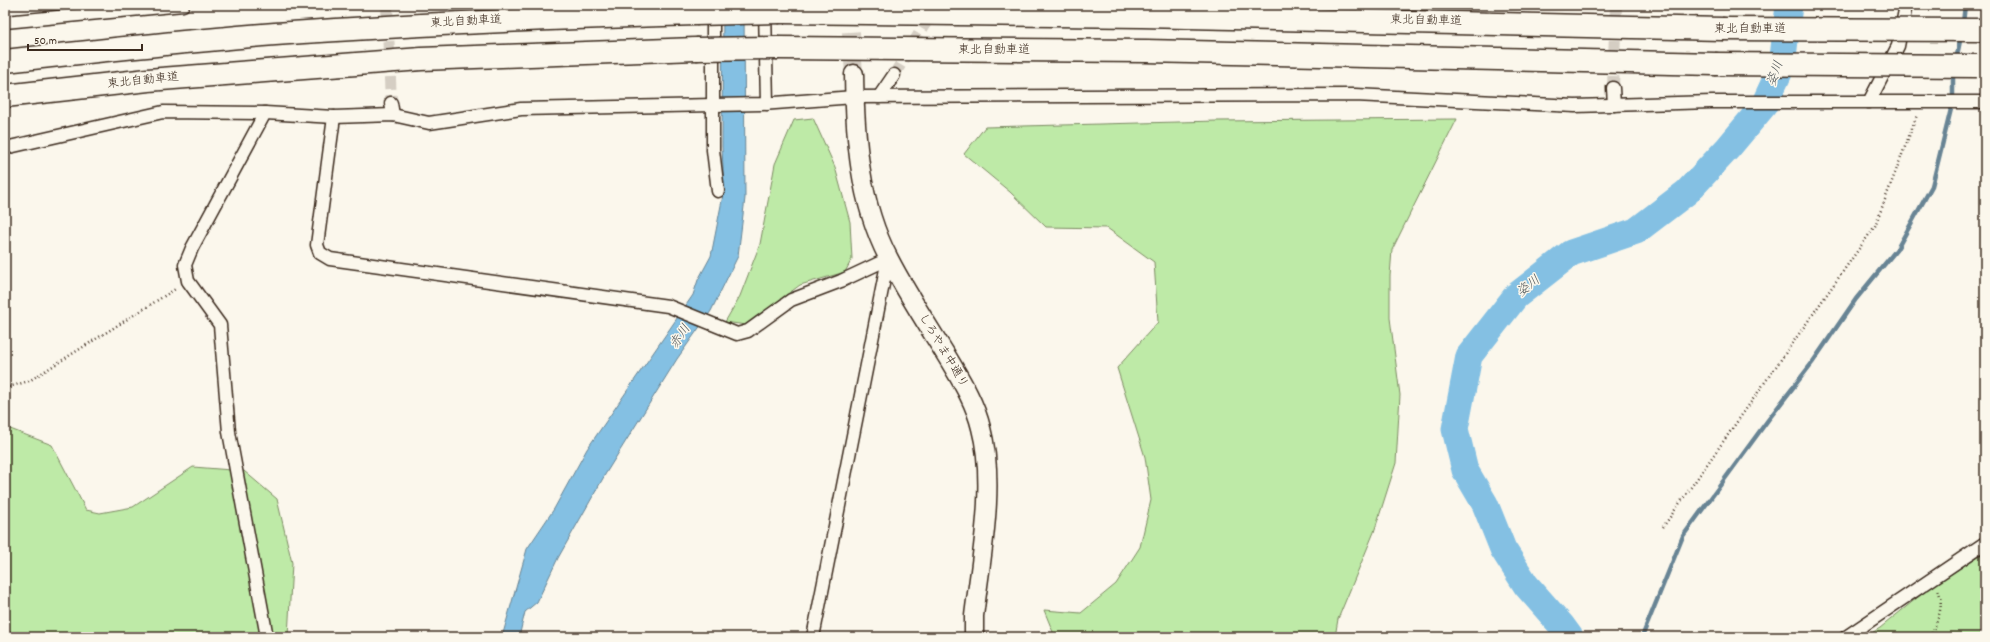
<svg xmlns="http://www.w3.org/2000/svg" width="1990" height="642" font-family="Dekko,'Klee One',sans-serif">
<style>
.green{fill:#beeaa7;stroke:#7c8a62}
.water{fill:#84c0e3;stroke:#678494}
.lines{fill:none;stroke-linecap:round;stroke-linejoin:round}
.stream{stroke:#678494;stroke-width:4.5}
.river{stroke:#84c0e3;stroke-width:27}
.street-tunnel{stroke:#d5cec3;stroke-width:12;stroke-dasharray:12 6;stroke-linecap:butt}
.secondary-tunnel{stroke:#d5cec3;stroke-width:18;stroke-dasharray:18 9;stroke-linecap:butt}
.street-casing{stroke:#3b2a1e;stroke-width:15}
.secondary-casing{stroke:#3b2a1e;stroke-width:21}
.highway-casing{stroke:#3b2a1e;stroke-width:25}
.path{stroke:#3b2a1e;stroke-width:2.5;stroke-dasharray:1 3;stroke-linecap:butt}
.street{stroke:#fbf7ec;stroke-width:12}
.secondary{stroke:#fbf7ec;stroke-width:18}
.highway{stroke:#fbf7ec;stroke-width:22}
.highway-bridge-casing{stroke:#3b2a1e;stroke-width:25;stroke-linecap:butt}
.highway-bridge{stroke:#fbf7ec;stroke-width:22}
.labels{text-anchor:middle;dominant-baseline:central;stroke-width:3;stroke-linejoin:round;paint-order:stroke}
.street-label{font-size:12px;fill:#3b2a1e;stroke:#fbf7ec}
.water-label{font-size:13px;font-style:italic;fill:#515759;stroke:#fbf7ec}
</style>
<rect width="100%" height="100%" fill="#fbf7ec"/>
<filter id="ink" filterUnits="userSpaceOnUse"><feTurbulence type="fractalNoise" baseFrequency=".025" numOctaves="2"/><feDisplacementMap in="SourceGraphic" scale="8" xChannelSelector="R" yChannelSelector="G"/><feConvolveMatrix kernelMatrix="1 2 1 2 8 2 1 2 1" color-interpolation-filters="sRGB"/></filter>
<g filter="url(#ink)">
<g class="green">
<polygon points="813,118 835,167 850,222 852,259 845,272 800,285 746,325 725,322 740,296 760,244 775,164 794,120"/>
<polygon points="1457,119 1392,250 1390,276 1390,318 1400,395 1396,463 1374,532 1338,619 1335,637 1055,637 1044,610 1081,613 1116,584 1140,547 1151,500 1145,457 1117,368 1158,322 1154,262 1107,228 1046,227 1010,192 964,154 985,127 1217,121"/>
<polygon points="5,427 52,445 86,510 100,513 133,507 193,467 244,471 277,499 292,563 288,637 5,637"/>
<polygon points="1985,552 1985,637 1922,637 1914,635 1912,637 1865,637 1880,628 1928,589"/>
</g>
<polygon class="water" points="723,5 744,5 745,198 738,256 711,311 677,359 606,473 558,558 537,602 525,612 519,637 502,637 527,549 554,509 587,449 693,295 698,280 711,256 724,190 722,146"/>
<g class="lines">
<g class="stream">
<polyline points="1963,23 1965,5"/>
<polyline points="1956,60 1961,36"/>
<polyline points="1642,637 1683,536 1768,420 1812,363 1856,299 1897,249 1932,186 1953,101 1953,72"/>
</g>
<polyline class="river" points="1570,637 1562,626 1526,585 1503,549 1485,504 1465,470 1455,429 1469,356 1516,296 1571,253 1636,231 1687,192 1728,148 1764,105 1782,66 1789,5"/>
<g class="street-tunnel">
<polyline points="387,5 391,103"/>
<polyline points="894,75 933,11"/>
<polyline points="1613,88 1616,5"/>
</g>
<polyline class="secondary-tunnel" points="849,5 854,74"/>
<defs>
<g id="street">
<polyline points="765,8 767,104"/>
<polyline points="713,9 713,150 718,191"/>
<polyline points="5,22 183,5"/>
<polyline points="1613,88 1614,105"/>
<polyline points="879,97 894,75"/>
<polyline points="1869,102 1898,46 1905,10 1903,5"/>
<polyline points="391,103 393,115"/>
<polyline points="265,113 192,248 185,265 188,281 220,325 229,432 267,637"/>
<polyline points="334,117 317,245 320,253 330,259 668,306 737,334 748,331 791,300 841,281 888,259"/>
<polyline points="5,148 163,112 265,113 334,117 393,115 429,123 521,109 762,104 854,97 1355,95 1575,106 1712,102 1985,102"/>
<polyline points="813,637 888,259"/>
<polyline points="1846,637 1985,543"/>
</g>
<path id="secondary" d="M854 74C855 137 859 202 889 259 907 294 929 327 949 360 962 382 975 403 981 428 996 484 981 558 974 616V637"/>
<g id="highway">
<polyline points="780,12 1141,16 1722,29"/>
<polyline points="779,48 1146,51 1715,64"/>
<path d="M5 61C95 51 185 41 275 34 415 24 555 18 696 14"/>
<polyline points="5,96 148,80 421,59 696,49"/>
</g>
</defs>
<use href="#street" class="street-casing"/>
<use href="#secondary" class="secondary-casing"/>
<use href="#highway" class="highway-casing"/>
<g class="path">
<polyline points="5,388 29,381 177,288"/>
<polyline points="1663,527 1875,226 1917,115"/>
<path d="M1930 637C1937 622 1945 606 1938 590"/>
</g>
<use href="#street" class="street"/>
<use href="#secondary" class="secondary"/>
<use href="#highway" class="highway"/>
<defs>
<g id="highway-bridge">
<polyline points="696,14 780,12"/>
<polyline points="1722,29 1985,30"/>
<polyline points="696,49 779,48"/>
<polyline points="1715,64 1977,66"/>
</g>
</defs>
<use href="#highway-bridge" class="highway-bridge-casing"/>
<use href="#highway-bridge" class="highway-bridge"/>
</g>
</g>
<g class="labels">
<g class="street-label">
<text transform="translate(1426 21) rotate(1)">東北自動車道</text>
<text transform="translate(466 22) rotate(-3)">東北自動車道</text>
<text x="1750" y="29">東北自動車道</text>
<text x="994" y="50">東北自動車道</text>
<text transform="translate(143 81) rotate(-6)">東北自動車道</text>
<text transform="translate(943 351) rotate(59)">しろやま中通り</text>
</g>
<g class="water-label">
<text transform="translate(1776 74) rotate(-70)">姿川</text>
<text transform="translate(1529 287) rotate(-39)">姿川</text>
<text transform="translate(681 337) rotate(-56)">赤川</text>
</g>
</g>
<rect width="1990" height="642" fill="none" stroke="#fbf7ec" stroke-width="20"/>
<rect x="10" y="10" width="1970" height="622" fill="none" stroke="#3b2a1e" stroke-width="1.5" filter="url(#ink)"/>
<path d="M28 44v6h114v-6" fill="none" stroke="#3b2a1e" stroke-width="2"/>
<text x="34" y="44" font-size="12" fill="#3b2a1e" stroke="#fbf7ec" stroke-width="3" paint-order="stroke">50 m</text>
</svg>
